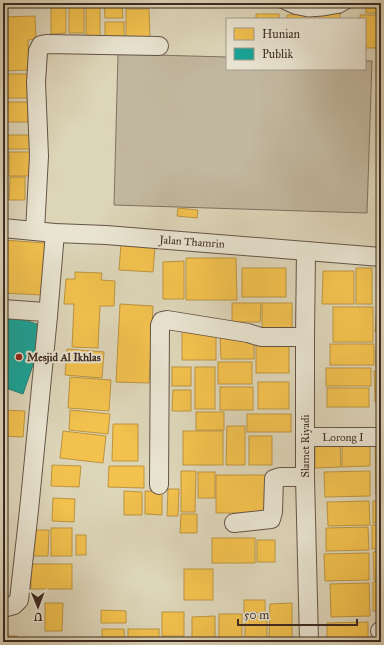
<svg xmlns="http://www.w3.org/2000/svg" width="384" height="645" font-family="'IM FELL Great Primer',serif">
<style>
.green{fill:#c2b89f;stroke:#807161}
.homes{fill:#f2c14e;stroke:#bc9441}
.public{fill:#17a398;stroke:#227f75}
.lines{fill:none;stroke-linecap:round;stroke-linejoin:round}
.service-casing{stroke:#655548;stroke-width:11}
.minor-casing{stroke:#655548;stroke-width:20}
.service{stroke:#e9e4d1;stroke-width:9}
.minor{stroke:#e9e4d1;stroke-width:18}
.poi-dot{fill:#8f2418;stroke:#e9e4d1;stroke-width:1.5}
.labels{text-anchor:middle;dominant-baseline:central;stroke-width:4;stroke-linejoin:round;paint-order:stroke}
.street-label{font-size:11px;fill:#3d2a23;stroke:#e9e4d1}
.poi-label{font-size:11px;font-weight:bold;fill:#3d2a23;stroke:#e9e4d1;text-anchor:start}
</style>
<rect width="100%" height="100%" fill="#ddd5b8"/>
<filter id="stains"><feTurbulence type="fractalNoise" baseFrequency=".005" numOctaves="4"/><feColorMatrix values="0 0 0 0 .2 0 0 0 0 .09 0 0 0 0 .02 0 0 0 .5 -.17"/></filter>
<radialGradient id="worn" r=".72"><stop offset=".6" stop-color="#630" stop-opacity="0"/><stop offset="1" stop-color="#630" stop-opacity=".3"/></radialGradient>
<polygon class="green" points="118,54 227,57 227,69 365,69 365,61 372,61 367,213 114,205"/>
<g class="homes">
<polygon points="3,3 41,3 41,4 3,6"/>
<polygon points="51,3 66,3 66,33 51,34"/>
<rect x="86" y="3" width="14" height="33"/>
<polygon points="104,3 122,3 123,18 105,18"/>
<polygon points="126,3 149,3 149,5 126,6"/>
<rect x="366" y="3" width="15" height="10"/>
<rect x="69" y="7" width="15" height="26"/>
<polygon points="126,9 149,9 150,38 126,38"/>
<rect x="319" y="13" width="21" height="6"/>
<rect x="256" y="14" width="23" height="5"/>
<polygon points="315,14 315,19 287,19 287,15"/>
<polygon points="360,15 379,15 379,48 365,48 365,19 360,19"/>
<polygon points="35,16 36,39 28,40 29,70 3,71 3,17"/>
<rect x="105" y="22" width="19" height="15"/>
<rect x="3" y="74" width="25" height="24"/>
<polygon points="3,102 29,102 28,122 3,122"/>
<rect x="3" y="135" width="27" height="14"/>
<rect x="9" y="152" width="23" height="24"/>
<rect x="3" y="174" width="2" height="20"/>
<polygon points="10,177 25,177 25,200 9,200"/>
<polygon points="178,208 198,210 197,218 177,216"/>
<polygon points="3,240 45,243 42,295 3,293"/>
<polygon points="121,244 155,246 153,272 119,270"/>
<polygon points="186,258 236,258 237,300 186,300"/>
<polygon points="184,261 184,299 163,299 163,262"/>
<rect x="242" y="268" width="44" height="29"/>
<rect x="356" y="268" width="16" height="36"/>
<polygon points="323,271 354,271 354,304 322,304"/>
<polygon points="75,272 102,273 101,280 115,281 114,306 100,306 98,348 72,347 74,304 64,304 66,279 75,279"/>
<polygon points="378,293 381,293 381,333 375,332"/>
<polygon points="232,303 261,303 260,322 232,322"/>
<rect x="262" y="303" width="30" height="29"/>
<polygon points="120,304 153,306 149,383 116,382"/>
<rect x="333" y="307" width="40" height="35"/>
<rect x="182" y="331" width="34" height="29"/>
<polygon points="220,336 254,336 254,359 221,359"/>
<rect x="256" y="343" width="33" height="30"/>
<rect x="330" y="344" width="44" height="21"/>
<polygon points="67,349 104,352 102,378 65,375"/>
<rect x="376" y="350" width="5" height="18"/>
<rect x="218" y="362" width="34" height="22"/>
<rect x="172" y="367" width="19" height="19"/>
<rect x="195" y="367" width="20" height="42"/>
<rect x="326" y="368" width="45" height="18"/>
<polygon points="374,371 381,371 381,402 375,402"/>
<polygon points="70,377 111,380 109,411 68,408"/>
<rect x="258" y="382" width="31" height="27"/>
<rect x="220" y="387" width="33" height="23"/>
<rect x="327" y="388" width="42" height="19"/>
<polygon points="173,390 191,390 191,411 172,411"/>
<polygon points="3,410 25,411 23,437 3,436"/>
<polygon points="70,410 110,414 108,434 69,430"/>
<rect x="196" y="412" width="28" height="18"/>
<rect x="247" y="414" width="44" height="18"/>
<polygon points="113,424 138,424 138,461 112,461"/>
<polygon points="227,426 245,426 245,465 226,465"/>
<polygon points="63,431 106,436 103,463 60,458"/>
<rect x="183" y="431" width="40" height="34"/>
<rect x="249" y="436" width="23" height="29"/>
<polygon points="342,441 370,441 370,466 342,467"/>
<polygon points="375,443 381,443 381,495 376,495"/>
<polygon points="340,445 341,467 315,468 315,446"/>
<polygon points="52,465 81,466 79,487 51,486"/>
<polygon points="109,466 144,466 144,488 108,487"/>
<polygon points="181,471 196,471 195,512 181,512"/>
<polygon points="370,471 370,496 325,497 324,472"/>
<rect x="198" y="472" width="17" height="26"/>
<rect x="216" y="475" width="49" height="38"/>
<polygon points="168,489 179,489 178,516 167,516"/>
<polygon points="124,491 142,492 142,515 124,515"/>
<polygon points="145,491 162,492 162,515 145,514"/>
<polygon points="53,498 75,499 74,522 52,521"/>
<polygon points="369,501 370,525 328,526 327,502"/>
<polygon points="373,501 381,501 381,522 373,523"/>
<polygon points="181,514 197,514 197,533 180,533"/>
<rect x="372" y="525" width="9" height="24"/>
<polygon points="368,527 369,550 326,551 326,528"/>
<rect x="51" y="528" width="21" height="28"/>
<polygon points="31,530 49,530 48,556 31,556"/>
<rect x="76" y="535" width="10" height="20"/>
<rect x="212" y="538" width="43" height="25"/>
<rect x="257" y="540" width="18" height="22"/>
<polygon points="381,551 381,580 374,580 373,552"/>
<polygon points="369,553 369,580 325,581 324,554"/>
<rect x="31" y="564" width="41" height="25"/>
<rect x="184" y="569" width="29" height="31"/>
<polygon points="381,581 381,611 373,611 373,582"/>
<polygon points="369,583 370,616 331,617 330,584"/>
<rect x="244" y="600" width="21" height="13"/>
<polygon points="45,603 63,603 62,631 45,631"/>
<polygon points="292,603 292,642 269,642 270,604"/>
<polygon points="101,610 126,611 126,623 101,623"/>
<rect x="162" y="612" width="22" height="24"/>
<rect x="219" y="614" width="23" height="28"/>
<polygon points="215,616 215,642 192,642 192,617"/>
<rect x="245" y="616" width="22" height="26"/>
<polygon points="368,622 368,642 327,642 327,623"/>
<polygon points="102,629 124,629 125,642 102,642"/>
<rect x="128" y="629" width="31" height="13"/>
<rect x="3" y="636" width="14" height="6"/>
<rect x="28" y="638" width="19" height="4"/>
<rect x="56" y="638" width="22" height="4"/>
<rect x="162" y="639" width="21" height="3"/>
</g>
<polygon class="public" points="3,313 46,327 23,394 3,387"/>
<g class="lines">
<defs>
<polyline id="service" points="281,3 294,9 309,12 322,11 340,8 349,3"/>
<g id="minor">
<polyline points="3,228 55,233 106,235 381,257"/>
<polyline points="35,231 39,156 36,82 38,51 41,45 46,44 159,46"/>
<polyline points="306,251 305,337 305,477 309,642"/>
<polyline points="3,309 45,312 48,316 29,510 19,600 14,605 3,608"/>
<polyline points="48,316 55,233"/>
<polyline points="305,437 381,437"/>
<polyline points="159,485 160,325 162,321 167,320 248,333 261,337 305,337"/>
<polyline points="234,523 271,519 273,512 274,479 280,477 305,477"/>
<polyline points="380,631 381,631"/>
</g>
</defs>
<use href="#service" class="service-casing"/>
<use href="#minor" class="minor-casing"/>
<use href="#service" class="service"/>
<use href="#minor" class="minor"/>
</g>
<circle class="poi-dot" cx="19" cy="357" r="4"/>
<g class="labels">
<g class="street-label">
<text transform="translate(192 242) rotate(4)">Jalan Thamrin</text>
<text x="343" y="437">Lorong I</text>
<text transform="translate(305 446) rotate(-90)">Slamet Riyadi</text>
</g>
<g class="poi-label">
<text x="27" y="357">Mesjid Al Ikhlas</text>
</g>
</g>
<rect width="384" height="645" fill="none" stroke="#ddd5b8" stroke-width="16"/>
<rect x="4" y="4" width="376" height="637" fill="none" stroke="#3d2a23" stroke-width="2"/>
<rect x="8" y="8" width="368" height="629" fill="none" stroke="#3d2a23"/>
<rect x="226" y="18" width="140" height="52" fill="#e9e4d1" stroke="#a49a8b"/>
<rect x="234" y="28" width="20" height="12" fill="#f2c14e" stroke="#a49a8b"/>
<text x="262" y="38" font-size="12" fill="#3d2a23">Hunian</text>
<rect x="234" y="48" width="20" height="12" fill="#17a398" stroke="#a49a8b"/>
<text x="262" y="58" font-size="12" fill="#3d2a23">Publik</text>
<g transform="translate(38 607) rotate(179)" stroke="#e9e4d1" stroke-width="3" paint-order="stroke">
<path d="M0-3L7 15L0 10L-7 15Z" fill="#3d2a23"/>
<text y="-6" font-size="11" font-weight="bold" text-anchor="middle" fill="#3d2a23">U</text>
</g>
<path d="M238 619v6h119v-6" fill="none" stroke="#3d2a23" stroke-width="2"/>
<text x="244" y="619" font-size="12" fill="#3d2a23" stroke="#e9e4d1" stroke-width="3" paint-order="stroke">50 m</text>
<rect width="100%" height="100%" filter="url(#stains)"/>
<rect width="100%" height="100%" fill="url(#worn)"/>
</svg>
